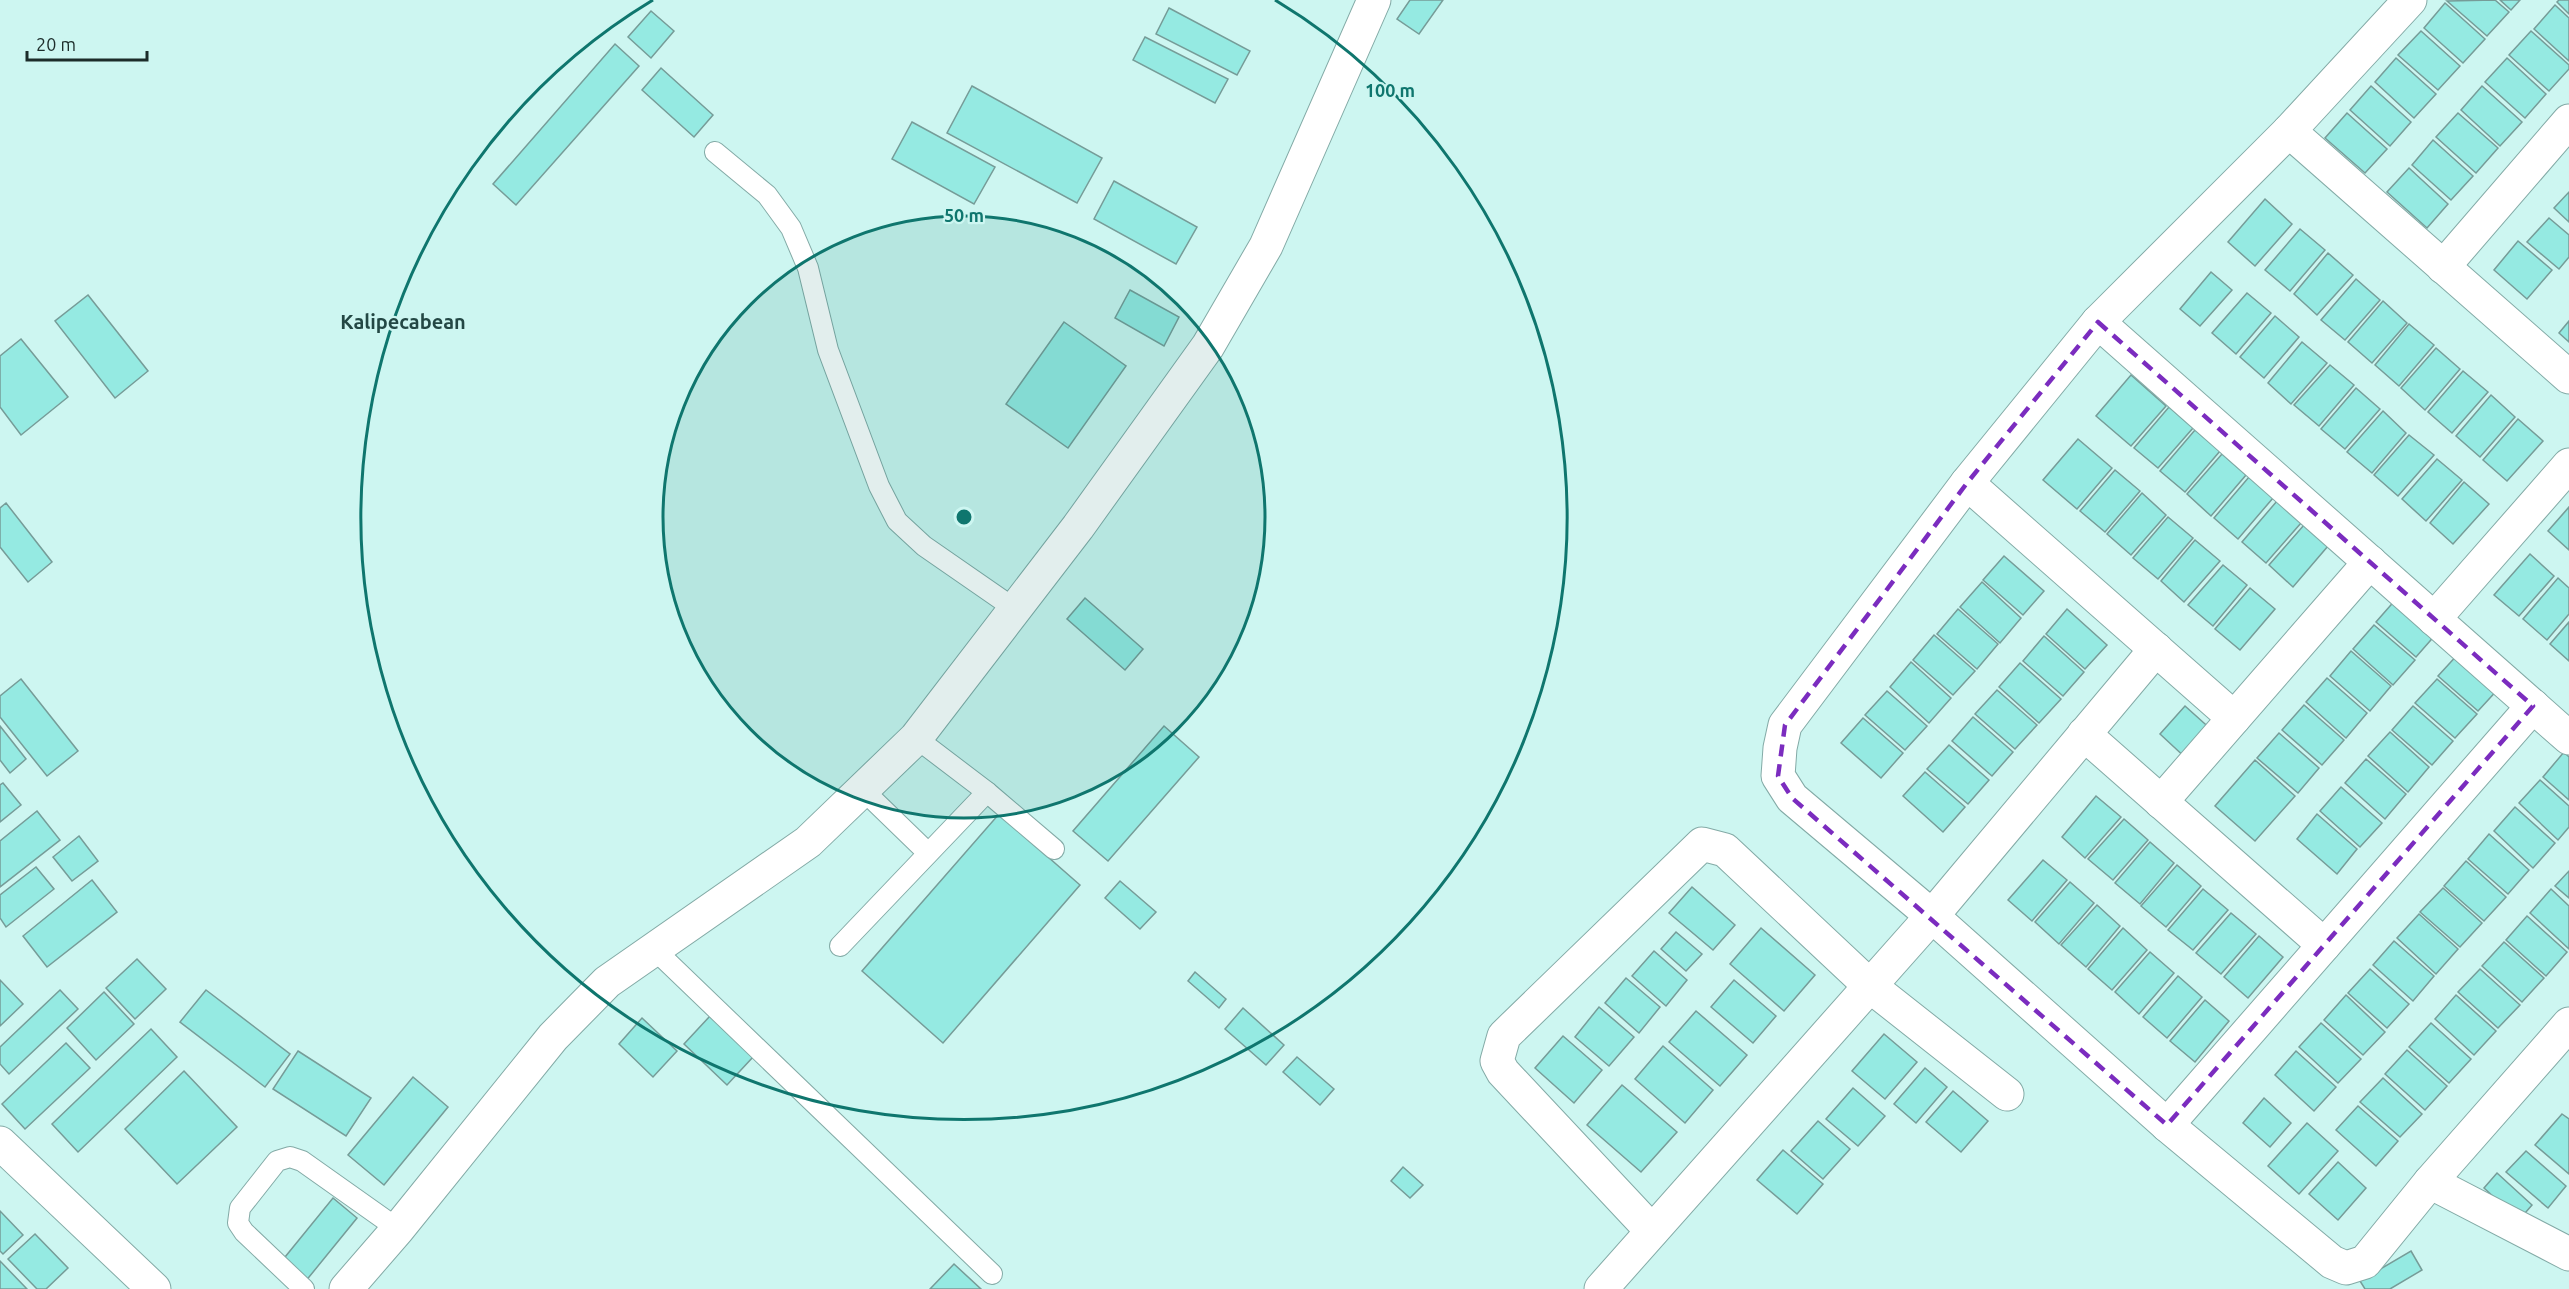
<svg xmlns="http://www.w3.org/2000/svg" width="2569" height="1289" font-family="Ubuntu,sans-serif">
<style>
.building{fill:#95eae2;stroke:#769c98;stroke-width:1.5}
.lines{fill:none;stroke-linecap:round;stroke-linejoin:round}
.lane-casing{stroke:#83aaa6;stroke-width:22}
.street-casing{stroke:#83aaa6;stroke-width:35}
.secondary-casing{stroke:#83aaa6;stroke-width:35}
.lane{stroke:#fff;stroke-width:20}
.street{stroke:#fff;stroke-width:33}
.secondary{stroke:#fff;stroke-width:33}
.marked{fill:none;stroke:#7b2cbf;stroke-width:4.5;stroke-dasharray:12 8;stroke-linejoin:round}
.ring{fill:none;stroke:#0f766e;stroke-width:3}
.labels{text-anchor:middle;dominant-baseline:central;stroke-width:4.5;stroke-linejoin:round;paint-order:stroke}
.quarter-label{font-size:20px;font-weight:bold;fill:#234744;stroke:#cdf6f1}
.centre{fill:#0f766e;stroke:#cdf6f1;stroke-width:3}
.ring-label{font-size:18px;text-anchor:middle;font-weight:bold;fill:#0f766e;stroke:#cdf6f1;stroke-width:4.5;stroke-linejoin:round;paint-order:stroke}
</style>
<rect width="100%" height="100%" fill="#cdf6f1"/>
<g class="building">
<polygon points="1410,0 1443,0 1419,34 1397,19"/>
<polygon points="2495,0 2509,12 2487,36 2447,1"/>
<polygon points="2500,0 2520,0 2511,10"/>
<polygon points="2559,0 2569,0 2569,14 2557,2"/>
<polygon points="2445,3 2485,39 2463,63 2424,28"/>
<polygon points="2555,5 2569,18 2569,61 2534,29"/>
<polygon points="1169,8 1250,51 1237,75 1156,34"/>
<polygon points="651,11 674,31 651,58 628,37"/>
<polygon points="2421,31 2460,66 2438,90 2398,55"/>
<polygon points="2531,31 2569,65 2569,69 2549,91 2509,55"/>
<polygon points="1145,37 1228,79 1215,103 1133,60"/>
<polygon points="615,44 639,66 516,205 493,184"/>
<polygon points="2396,58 2436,94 2414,118 2375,82"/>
<polygon points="2507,58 2546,94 2525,118 2485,82"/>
<polygon points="661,68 713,115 694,137 642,90"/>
<polygon points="972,86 1102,158 1077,203 947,133"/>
<polygon points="2371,86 2411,122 2390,146 2350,110"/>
<polygon points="2482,86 2522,122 2500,146 2461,110"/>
<polygon points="2347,113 2387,149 2365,173 2325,138"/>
<polygon points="2458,113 2498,148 2476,173 2436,137"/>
<polygon points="912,122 995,167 974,204 892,159"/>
<polygon points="2433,140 2473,176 2451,200 2412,165"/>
<polygon points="2409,168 2448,204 2427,228 2387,192"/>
<polygon points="1114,181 1197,227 1176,264 1094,219"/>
<polygon points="2569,192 2569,222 2554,208"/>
<polygon points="2265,199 2292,224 2255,266 2228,242"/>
<polygon points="2549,218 2569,235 2569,257 2559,269 2527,242"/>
<polygon points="2300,229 2325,250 2290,291 2265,270"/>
<polygon points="2518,241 2552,270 2527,299 2494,270"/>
<polygon points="2328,253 2353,275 2317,315 2294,294"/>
<polygon points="2211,272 2232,290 2200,326 2180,309"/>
<polygon points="2356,279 2380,300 2345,340 2321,320"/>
<polygon points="1130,290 1179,317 1164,346 1115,318"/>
<polygon points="2247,293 2271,313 2236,354 2212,333"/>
<polygon points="88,295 148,371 115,398 55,321"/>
<polygon points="2383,301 2407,323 2372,363 2348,342"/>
<polygon points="2275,316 2299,337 2264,378 2240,357"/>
<polygon points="2569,321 2569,342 2559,333"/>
<polygon points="1064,322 1126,366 1068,448 1006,404"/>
<polygon points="2409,324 2434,345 2399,386 2375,365"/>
<polygon points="21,339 68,397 21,435 0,407 0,356"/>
<polygon points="2302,342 2327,363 2291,404 2268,383"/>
<polygon points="2436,348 2460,369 2425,410 2401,388"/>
<polygon points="2330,365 2354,385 2319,426 2294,405"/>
<polygon points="2463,371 2488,392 2452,433 2428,412"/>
<polygon points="2131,375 2166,406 2131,446 2096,416"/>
<polygon points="2356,388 2380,409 2345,449 2321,429"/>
<polygon points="2491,395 2515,417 2480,457 2456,436"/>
<polygon points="2169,407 2193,428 2158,468 2134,448"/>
<polygon points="2383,411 2406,433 2372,473 2347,452"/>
<polygon points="2518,419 2543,441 2507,481 2483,460"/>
<polygon points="2195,430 2220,451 2185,492 2160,471"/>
<polygon points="2409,435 2434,455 2398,496 2374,475"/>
<polygon points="2078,439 2112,468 2077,509 2043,480"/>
<polygon points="2222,454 2246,475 2211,516 2187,494"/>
<polygon points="2437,459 2462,480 2426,521 2402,499"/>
<polygon points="2115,470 2140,491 2105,532 2080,511"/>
<polygon points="2249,477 2273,498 2238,539 2214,518"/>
<polygon points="2464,482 2489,504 2453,544 2430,523"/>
<polygon points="2142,493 2166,515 2131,555 2107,534"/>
<polygon points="2277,501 2301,523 2266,563 2242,542"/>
<polygon points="6,503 52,562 28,582 0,547 0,508"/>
<polygon points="2569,507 2569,550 2548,531"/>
<polygon points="2168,517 2193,538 2158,579 2133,558"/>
<polygon points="2304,525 2328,546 2293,587 2269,565"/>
<polygon points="2195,540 2220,561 2184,602 2161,581"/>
<polygon points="2530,554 2554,576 2519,616 2494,595"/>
<polygon points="2004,556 2044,591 2023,615 1983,580"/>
<polygon points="2223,565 2247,585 2213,626 2188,605"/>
<polygon points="2558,578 2569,588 2569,614 2547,640 2523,619"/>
<polygon points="1982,582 2021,618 2000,643 1960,607"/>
<polygon points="2250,588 2275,609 2240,650 2215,629"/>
<polygon points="1085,598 1143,649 1125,670 1067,619"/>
<polygon points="2397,598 2437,633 2416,657 2376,622"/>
<polygon points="1958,609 1998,644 1977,669 1937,634"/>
<polygon points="2067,609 2107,645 2085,669 2046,634"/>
<polygon points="2569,622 2569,661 2550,644"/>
<polygon points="2374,625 2415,660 2393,685 2353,649"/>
<polygon points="1934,635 1975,671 1953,695 1913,660"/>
<polygon points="2044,636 2084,672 2063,696 2023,661"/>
<polygon points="2351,651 2391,686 2370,711 2330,676"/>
<polygon points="2460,652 2500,687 2478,711 2438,676"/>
<polygon points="1911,662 1951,698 1929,723 1890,687"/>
<polygon points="2020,663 2061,699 2039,723 1999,687"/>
<polygon points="2327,678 2367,713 2346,738 2306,702"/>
<polygon points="21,679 78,751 47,776 0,717 0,696"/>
<polygon points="2437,679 2477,714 2455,738 2415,703"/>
<polygon points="1997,690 2037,725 2015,749 1975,714"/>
<polygon points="1887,691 1927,726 1905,750 1865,715"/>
<polygon points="2304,705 2344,740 2322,765 2282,730"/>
<polygon points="2185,706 2214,732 2189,761 2160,734"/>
<polygon points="2413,706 2453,741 2432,765 2392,730"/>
<polygon points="1973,717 2013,752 1992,776 1952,741"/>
<polygon points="1863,718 1903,753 1881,778 1841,743"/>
<polygon points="0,726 26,759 10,773 0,760"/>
<polygon points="1164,726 1199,757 1108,861 1073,831"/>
<polygon points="2390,732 2429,767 2408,792 2368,756"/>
<polygon points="2279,733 2319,768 2298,793 2257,758"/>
<polygon points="1949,745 1989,780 1968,804 1927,769"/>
<polygon points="2564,752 2569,757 2569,800 2543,777"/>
<polygon points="2366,759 2406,794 2385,819 2345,783"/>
<polygon points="2255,760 2295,796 2255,841 2215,806"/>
<polygon points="1925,772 1965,807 1943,832 1903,796"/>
<polygon points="2540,780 2569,806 2569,827 2558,840 2519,803"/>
<polygon points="3,783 21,805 0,822 0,785"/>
<polygon points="2341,787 2382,823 2360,847 2320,811"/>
<polygon points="2096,796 2121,817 2085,858 2062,837"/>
<polygon points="2515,807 2555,843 2533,868 2494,831"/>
<polygon points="37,811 60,840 0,887 0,841"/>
<polygon points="999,814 1080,885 943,1043 862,971"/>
<polygon points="2317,814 2357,849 2337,874 2297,839"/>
<polygon points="2124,819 2148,840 2113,880 2088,859"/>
<polygon points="2489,834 2529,870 2508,894 2468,859"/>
<polygon points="79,836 98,861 72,881 53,857"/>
<polygon points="2150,842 2174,863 2140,904 2115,883"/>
<polygon points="2043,860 2067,880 2032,921 2008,900"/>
<polygon points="2466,861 2506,897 2484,921 2444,886"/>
<polygon points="2177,865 2201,886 2166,927 2141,906"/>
<polygon points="36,867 54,889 6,927 0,918 0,895"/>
<polygon points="2569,871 2569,898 2555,886"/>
<polygon points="92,880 117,912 47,967 23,936"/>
<polygon points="1120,881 1156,912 1140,929 1105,898"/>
<polygon points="2070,882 2094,903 2059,944 2035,922"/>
<polygon points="1692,887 1735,925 1713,950 1669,913"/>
<polygon points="2443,888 2482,923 2460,947 2420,912"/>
<polygon points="2203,889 2228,910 2193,950 2168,930"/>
<polygon points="2551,889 2569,906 2569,949 2530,913"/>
<polygon points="2097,905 2120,926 2086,967 2061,945"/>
<polygon points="2231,913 2256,934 2221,974 2196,953"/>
<polygon points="2419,914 2458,949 2436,974 2397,938"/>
<polygon points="2527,916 2567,952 2546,976 2506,940"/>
<polygon points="1761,928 1815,975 1784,1011 1730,964"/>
<polygon points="2123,928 2147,950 2112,990 2088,969"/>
<polygon points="1676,932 1702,954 1686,971 1661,949"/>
<polygon points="2259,936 2283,957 2248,998 2224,977"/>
<polygon points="2394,941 2434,976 2413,1001 2373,965"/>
<polygon points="2504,942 2544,978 2522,1002 2482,966"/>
<polygon points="1654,951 1687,980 1666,1006 1632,976"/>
<polygon points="2150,952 2174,973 2139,1014 2115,992"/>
<polygon points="137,959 166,989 135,1019 106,988"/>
<polygon points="2370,969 2409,1004 2387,1028 2348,993"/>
<polygon points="2480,969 2520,1005 2498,1028 2458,992"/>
<polygon points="1195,972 1226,999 1219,1008 1188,981"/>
<polygon points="2178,976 2202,997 2167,1038 2143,1017"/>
<polygon points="1626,978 1660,1007 1639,1033 1605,1003"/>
<polygon points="0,980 23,1004 0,1026"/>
<polygon points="1734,980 1776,1016 1753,1043 1711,1007"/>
<polygon points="60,990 78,1009 9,1074 0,1064 0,1047"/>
<polygon points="206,990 290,1054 265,1087 180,1022"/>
<polygon points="104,992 134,1024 96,1060 67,1028"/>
<polygon points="2346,995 2385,1032 2363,1055 2324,1020"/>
<polygon points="2456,995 2496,1031 2474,1055 2435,1019"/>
<polygon points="2205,1000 2229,1021 2195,1062 2170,1041"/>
<polygon points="1599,1007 1634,1037 1609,1066 1575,1037"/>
<polygon points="1243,1008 1284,1045 1266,1065 1225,1029"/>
<polygon points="1696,1011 1747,1055 1720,1086 1669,1042"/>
<polygon points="710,1016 753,1057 727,1085 684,1044"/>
<polygon points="642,1018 677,1051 653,1077 619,1044"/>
<polygon points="2321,1023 2361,1059 2338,1083 2299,1047"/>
<polygon points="2431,1023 2471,1059 2449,1083 2409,1047"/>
<polygon points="151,1029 177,1057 78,1152 52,1124"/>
<polygon points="1884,1034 1917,1062 1885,1099 1852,1071"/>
<polygon points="1563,1036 1602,1070 1574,1103 1535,1068"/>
<polygon points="66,1043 90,1068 25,1129 2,1104"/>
<polygon points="1663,1046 1713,1090 1685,1123 1635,1079"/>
<polygon points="2407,1050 2447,1086 2425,1110 2385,1074"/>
<polygon points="298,1051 371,1098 346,1136 273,1089"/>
<polygon points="2296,1051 2336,1087 2314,1111 2275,1075"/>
<polygon points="1297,1057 1334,1089 1320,1105 1283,1072"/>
<polygon points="1925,1068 1947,1087 1916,1123 1894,1104"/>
<polygon points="184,1071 237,1127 177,1184 125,1129"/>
<polygon points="413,1077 448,1107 384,1185 348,1155"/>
<polygon points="2383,1078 2422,1114 2400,1137 2360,1102"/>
<polygon points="1622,1085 1677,1132 1641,1172 1587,1125"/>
<polygon points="1853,1088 1885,1116 1858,1146 1826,1119"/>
<polygon points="1953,1091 1988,1121 1961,1152 1926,1122"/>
<polygon points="2264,1098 2291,1123 2270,1147 2243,1123"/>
<polygon points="2358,1106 2398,1141 2376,1166 2336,1130"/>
<polygon points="2562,1114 2569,1119 2569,1174 2535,1145"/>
<polygon points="1818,1121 1850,1149 1823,1179 1791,1151"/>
<polygon points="2307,1123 2338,1151 2299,1194 2268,1166"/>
<polygon points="1783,1150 1823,1184 1797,1214 1757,1180"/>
<polygon points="2526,1151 2566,1186 2548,1208 2506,1172"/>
<polygon points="2338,1162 2366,1188 2338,1220 2309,1194"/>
<polygon points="1403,1167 1423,1185 1410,1198 1391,1181"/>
<polygon points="2497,1173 2532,1205 2519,1220 2484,1188"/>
<polygon points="333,1198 357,1218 305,1282 281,1262"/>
<polygon points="0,1211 23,1235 3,1254 0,1251"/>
<polygon points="35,1234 68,1268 46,1289 37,1289 8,1259"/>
<polygon points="2411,1251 2422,1270 2390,1289 2365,1289 2360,1281"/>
<polygon points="0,1261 27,1289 0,1289"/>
<polygon points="954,1264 981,1289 930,1289"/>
</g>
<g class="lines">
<defs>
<g id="lane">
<polyline points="715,152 767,195 791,228 808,268 828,350 879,486 897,521 924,546 1015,609"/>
<polyline points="916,738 987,792 1054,849"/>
<polyline points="863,790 928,853"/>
<polyline points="840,946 987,792"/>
<polyline points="655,950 992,1274"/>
<polyline points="304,1289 244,1232 238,1223 240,1208 277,1161 290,1157 302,1161 398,1229"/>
</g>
<g id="street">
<polyline points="2410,0 2289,131 2098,322 1967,483 1785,725 1780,748 1778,776 1792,798 1932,916 2167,1125 2332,1262 2346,1268 2365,1262 2430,1182 2569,1024"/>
<polyline points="2289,131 2569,377"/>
<polyline points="2443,267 2569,121"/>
<polyline points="2098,322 2569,738"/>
<polyline points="1967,483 2234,718"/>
<polyline points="2434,619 2569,465"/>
<polyline points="2084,734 2324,945"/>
<polyline points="2161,802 2370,562"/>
<polyline points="2167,1125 2533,706"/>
<polyline points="2430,1182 2569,1254"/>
<polyline points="1652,1231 1503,1072 1497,1061 1504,1036 1702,844 1725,850 1870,986 2007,1094"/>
<polyline points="346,1289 398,1229 553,1037 607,982 808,842 916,738 1078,527 1208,346 1266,246 1374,0"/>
<polyline points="1601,1289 1932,916 2156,649"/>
</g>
<polyline id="secondary" points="0,1143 154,1289"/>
</defs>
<use href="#lane" class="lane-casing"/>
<use href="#street" class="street-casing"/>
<use href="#secondary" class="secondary-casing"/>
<use href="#lane" class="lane"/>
<use href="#street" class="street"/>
<use href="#secondary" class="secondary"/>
</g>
<path class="marked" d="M2098 322 2533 706 2167 1125 1792 798 1778 776 1785 725 1967 483Z"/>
<circle cx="964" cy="517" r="301" fill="#0f766e" fill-opacity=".12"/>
<g class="ring">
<circle cx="964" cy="517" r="301"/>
<path d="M1275 0A603 603 0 1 1 653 0"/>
</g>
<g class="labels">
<g class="quarter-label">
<text x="403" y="321">Kalipecabean</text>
</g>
</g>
<circle cx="964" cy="517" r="9" class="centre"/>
<g class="ring-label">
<text x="1390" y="97">100 m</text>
<text x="964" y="222">50 m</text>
</g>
<path d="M27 51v9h120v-9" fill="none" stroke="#1c2c2a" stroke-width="3"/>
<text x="36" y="51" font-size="18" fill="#1c2c2a" stroke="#cdf6f1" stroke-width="4.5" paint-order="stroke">20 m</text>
</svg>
